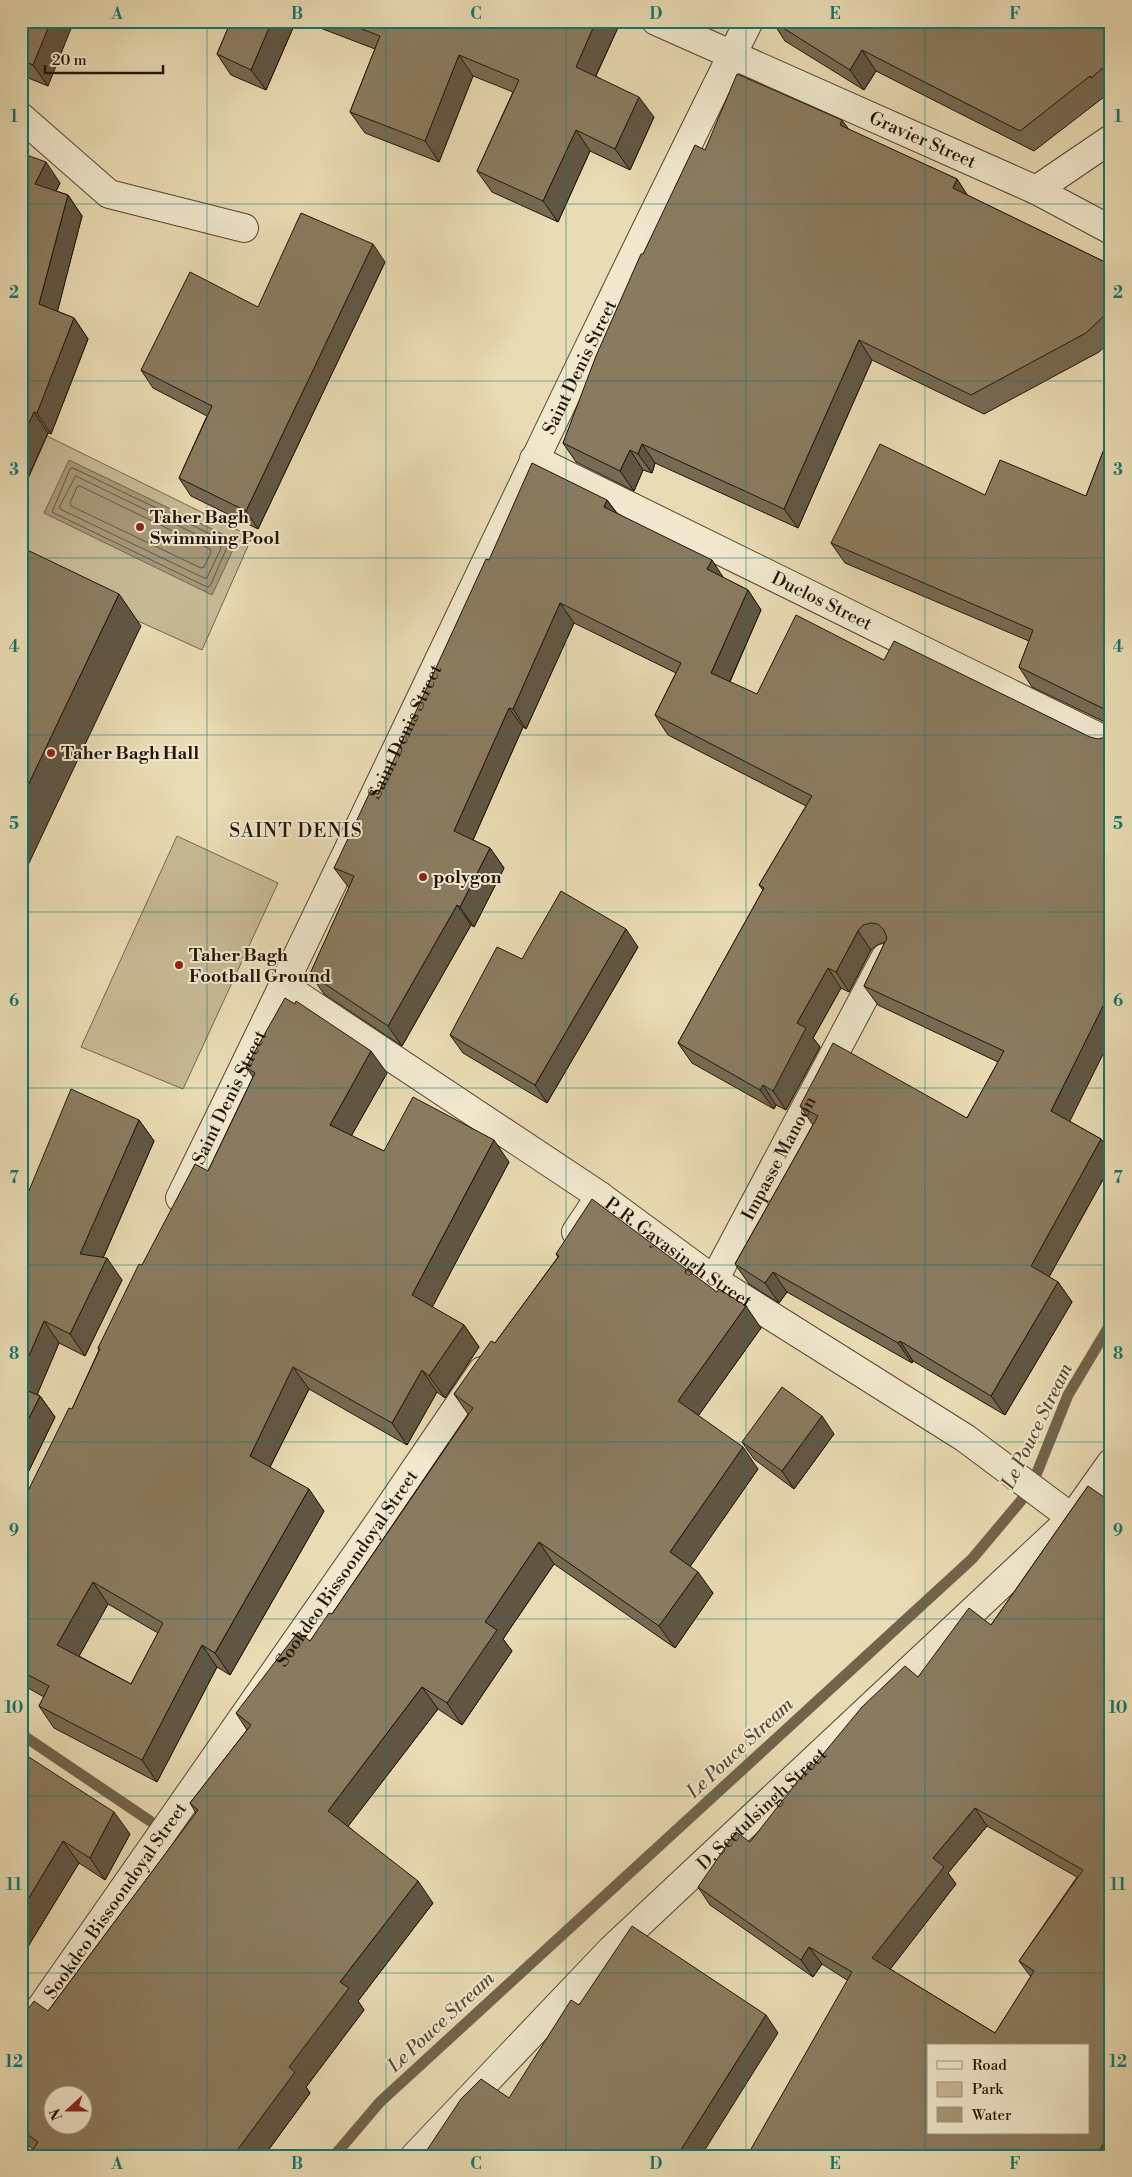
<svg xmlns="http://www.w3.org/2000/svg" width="1132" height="2177" font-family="'Libre Bodoni',serif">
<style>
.green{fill:#c7b996;stroke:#75664e}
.water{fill:#a69779;stroke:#72634b}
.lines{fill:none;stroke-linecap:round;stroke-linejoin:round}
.shore{stroke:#645640;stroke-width:1}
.stream{stroke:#72634b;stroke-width:11}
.minor-casing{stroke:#544632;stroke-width:30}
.minor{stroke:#f1e8ce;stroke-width:28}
.wall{fill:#776a53;stroke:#231407;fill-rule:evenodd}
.shaded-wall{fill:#615643;stroke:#231407}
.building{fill:#8a7b60;stroke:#231407;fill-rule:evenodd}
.grid{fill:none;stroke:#0f766e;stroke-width:1;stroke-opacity:0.55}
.poi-dot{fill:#8f2418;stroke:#f1e8ce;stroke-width:2}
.labels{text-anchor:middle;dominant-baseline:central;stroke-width:4;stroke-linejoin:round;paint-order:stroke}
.street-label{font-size:18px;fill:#231407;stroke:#f1e8ce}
.poi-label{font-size:18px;font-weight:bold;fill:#231407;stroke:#f1e8ce;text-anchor:start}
.neighbourhood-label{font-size:19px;letter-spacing:1px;fill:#231407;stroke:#f1e8ce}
.water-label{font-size:19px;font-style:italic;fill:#574835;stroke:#f1e8ce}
.neatline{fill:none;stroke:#0f766e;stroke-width:2}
.grid-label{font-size:16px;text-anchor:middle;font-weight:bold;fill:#0f766e}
</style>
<rect width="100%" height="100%" fill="#e9dbb3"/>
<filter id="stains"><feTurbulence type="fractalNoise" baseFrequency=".004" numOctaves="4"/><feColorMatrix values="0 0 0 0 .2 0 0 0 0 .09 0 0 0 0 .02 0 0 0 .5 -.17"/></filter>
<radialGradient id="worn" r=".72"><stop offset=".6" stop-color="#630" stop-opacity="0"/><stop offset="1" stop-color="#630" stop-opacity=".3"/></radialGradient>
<g class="green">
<polygon points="47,436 252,537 202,650 21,568 21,495"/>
<polygon points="177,836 278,883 183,1089 81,1047"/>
</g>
<polygon class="water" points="69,460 237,541 212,595 44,513"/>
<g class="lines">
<g class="shore">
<polygon points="73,468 229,543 210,586 207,587 52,512 70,469"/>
<polygon points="76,476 220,546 221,548 207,578 204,578 60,509 60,506"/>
<polygon points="80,486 210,549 211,552 204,567 201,568 71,506 70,503 77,487"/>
</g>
<g class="stream">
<polyline points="21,1734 150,1821"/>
<polyline points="334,2156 380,2102 972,1559 1030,1490 1068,1395 1111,1323"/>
</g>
<defs>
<g id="minor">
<path id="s1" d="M656 21 1036 190 1111 230"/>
<polyline points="21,117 109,194 244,228"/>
<polyline points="1036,190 1111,139"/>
<path id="s2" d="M534 459 1111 743"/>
<path id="s3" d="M284 986 600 1196 714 1280 965 1438 1072 1518"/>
<path id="s4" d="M180 1198C372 807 554 411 749 21"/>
<polyline points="576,1232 600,1196"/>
<path id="s5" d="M714 1280 885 958"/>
<path id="s6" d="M21 2036 382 1518 482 1371"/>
<path id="s7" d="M415 2156 611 1950 1072 1518 1111 1463"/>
</g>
</defs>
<use href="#minor" class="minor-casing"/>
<use href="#minor" class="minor"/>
</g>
<g class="wall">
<polygon points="21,21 48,86 21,75"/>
<polygon points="231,21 296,21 266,90 231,75 217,54"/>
<polygon points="302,21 621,21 596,76 654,117 630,170 590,151 558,222 492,192 477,171 513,92 473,76 439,162 365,133 350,112 375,49"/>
<polygon points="772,21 1111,21 1111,94 1105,98 1104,97 1034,151 876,71 864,90 785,41"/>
<polygon points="849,130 957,179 967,195 1111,265 1111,341 1099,352 984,414 872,360 798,528 655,463 652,473 643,470 634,491 576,462 563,443 643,254 705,150"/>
<polygon points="21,153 60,183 56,191 68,195 82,216 57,311 74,318 88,339 51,434 48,433 21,493"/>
<polygon points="385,262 258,529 191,496 179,478 207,416 153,388 141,370 258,307"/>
<polygon points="1111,431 1111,725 1032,687 1019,667 1029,641 845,563 831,543 985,495 1086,496"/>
<polygon points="607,500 617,513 724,578 748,590 761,610 730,682 1069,1121 1101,1139 1111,1153 1111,1165 1049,1277 1058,1282 1072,1302 1005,1415 913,1361 912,1363 787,1292 779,1303 749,1284 735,1264 813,1125 800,1106 967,1118 998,1062 878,1005 864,986 885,942 877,945 871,950 849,992 841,988 813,1038 820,1047 786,1110 776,1105 774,1109 692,1063 678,1043 763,890 759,885 806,806 668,735 655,715 676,673 574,623 526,729 523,727 473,840 490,848 504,868 474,927 471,925 402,1046 324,994 310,974 349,888 334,868 378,794 489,560"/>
<polygon points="638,947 547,1103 463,1053 450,1035"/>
<path d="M246 1067 387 1073 351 1136 384 1151 509 1162 432 1307 464 1325 479 1347 445 1398 437 1392 407 1445 309 1389 270 1467 324 1511 230 1675 217 1667 157 1782 54 1728 39 1706 44 1697 21 1684V1505L72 1409 99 1350 98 1348 142 1265 208 1171 253 1077ZM108 1604 158 1633 131 1684 79 1656Z"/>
<polygon points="139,1120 154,1141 103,1258 122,1280 85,1356 59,1343 37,1394 40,1396 55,1417 21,1487 21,1210"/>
<polygon points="556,1254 761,1328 698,1416 758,1469 690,1566 713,1593 675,1648 554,1564 503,1639 512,1651 462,1725 438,1709 348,1826 433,1903 358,2001 364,2010 306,2087 310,2093 264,2156 29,2156 33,2149 21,2141 21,2019 48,2011 196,1813 190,1803 247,1730 236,1713 310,1641 332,1614 468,1414 454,1394 495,1343 558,1257"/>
<polygon points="834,1434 794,1489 754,1459 742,1442"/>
<path d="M1088 1486 1111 2156 847 1980 822 1964 813 1977 710 1905 698 1887 750 1842 814 1765 918 1677 991 1625ZM987 1826 1077 1877 1019 1961 1031 1977 995 2033 890 1969 956 1884 948 1873Z"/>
<polygon points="21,1752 130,1834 105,1880 79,1863 21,1958"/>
</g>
<g class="shaded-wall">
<polygon points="51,21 74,21 48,86 33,65"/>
<polygon points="272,21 296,21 266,90 251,70"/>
<polygon points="596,21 621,21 590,88 576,67"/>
<polygon points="862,50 876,71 864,90 850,70"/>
<polygon points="459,55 473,76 439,162 425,141"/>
<polygon points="639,97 654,117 630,170 615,149"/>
<polygon points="842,120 856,139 840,125"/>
<polygon points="576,130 590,151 558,222 543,201"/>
<polygon points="46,162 60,183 49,205 35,184"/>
<polygon points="957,179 970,199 953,188"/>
<polygon points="68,195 82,216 54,325 39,304"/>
<polygon points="373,244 385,262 258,529 246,511"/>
<polygon points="74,318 88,339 51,434 37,413"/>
<polygon points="859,340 872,360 798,528 784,509"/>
<polygon points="34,412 48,433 21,493 21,440"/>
<polygon points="642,444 655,463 652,473 638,454"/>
<polygon points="630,450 643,470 634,491 620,471"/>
<polygon points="607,500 621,519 604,507"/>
<polygon points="712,560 725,580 707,569"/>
<polygon points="748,590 761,610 725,692 711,673"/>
<polygon points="119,594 141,626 21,880 21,800"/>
<polygon points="560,603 574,623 526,729 513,709"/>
<polygon points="509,708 523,727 468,851 454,831"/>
<polygon points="490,848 504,868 474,927 460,907"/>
<polygon points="457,905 471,925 402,1046 388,1026"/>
<polygon points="626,929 638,947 547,1103 535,1085"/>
<polygon points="858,931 871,950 849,992 836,972"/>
<polygon points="828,968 841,988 813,1038 820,1047 786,1110 773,1091 797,1023"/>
<polygon points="1111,990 1111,1038 1065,1131 1051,1111"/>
<polygon points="371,1051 387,1073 345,1147 330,1125"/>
<polygon points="763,1085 776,1105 774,1109 760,1090"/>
<polygon points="139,1120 154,1141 95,1276 80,1254"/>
<polygon points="1101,1139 1111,1153 1111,1165 1044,1286 1031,1266"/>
<polygon points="494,1140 509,1162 427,1317 412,1295"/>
<polygon points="107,1258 122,1280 85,1356 70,1334"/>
<polygon points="773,1272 787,1292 779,1303 765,1283"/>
<polygon points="1058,1282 1072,1302 1005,1415 991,1396"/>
<polygon points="746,1306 761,1328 693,1423 678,1401"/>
<polygon points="44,1321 59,1343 32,1407 21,1393 21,1374"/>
<polygon points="464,1325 479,1347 445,1398 429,1376"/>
<polygon points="900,1341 913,1361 912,1363 898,1343"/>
<polygon points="293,1367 309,1389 265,1477 250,1456"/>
<polygon points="422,1370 437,1392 407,1445 392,1423"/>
<polygon points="40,1396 55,1417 21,1487 21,1434"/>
<polygon points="822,1416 834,1434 794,1489 782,1471"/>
<polygon points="743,1447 758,1469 685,1574 670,1552"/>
<polygon points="309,1489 324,1511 230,1675 215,1653"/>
<polygon points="539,1542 554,1564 503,1639 512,1651 462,1725 447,1703 485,1622"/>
<polygon points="698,1572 713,1593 675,1648 659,1626"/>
<polygon points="93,1582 108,1604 73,1667 57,1645"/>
<polygon points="202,1645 217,1667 157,1782 142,1760"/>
<polygon points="422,1687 438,1709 343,1833 328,1811"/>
<polygon points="975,1808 987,1826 948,1873 956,1884 885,1976 872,1958 933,1858"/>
<polygon points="114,1812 130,1834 105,1880 90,1858"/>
<polygon points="63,1841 79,1863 21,1958 21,1911"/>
<polygon points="418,1881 433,1903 358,2001 364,2010 306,2087 310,2093 264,2156 233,2156 289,2067 340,1982"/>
<polygon points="809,1947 822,1964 813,1977 801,1960"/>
<polygon points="21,1998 25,2003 21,2009"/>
<polygon points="766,2015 778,2033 701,2156 677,2156"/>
<polygon points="1111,2132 1111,2156 1096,2156"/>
</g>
<g class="building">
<polygon points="21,21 51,21 33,65 21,60"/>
<polygon points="231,21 272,21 251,70 217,54"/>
<polygon points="341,21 596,21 576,67 639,97 615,149 576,130 543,201 477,171 519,80 459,55 425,141 350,112 380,36"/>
<polygon points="772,21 1111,21 1111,61 1091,78 1090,76 1020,131 862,50 850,70"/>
<polygon points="737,74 842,120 840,125 957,179 953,188 1111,265 1111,309 1086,333 971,395 859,340 784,509 642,444 638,454 630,450 620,471 563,443 596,356 641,254 643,254 695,145 705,150"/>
<polygon points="21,153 46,162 35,184 68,195 39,304 74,318 37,413 34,412 21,440"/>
<polygon points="301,213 373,244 246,511 179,478 212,406 141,370 190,272 258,307"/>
<polygon points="1111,431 1111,716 1110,714 1104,709 1019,667 1033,630 831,543 880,444 985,495 1000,460 1086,496"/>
<polygon points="532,463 607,500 604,507 712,560 707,569 748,590 711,673 757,694 796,615 884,660 894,641 1090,737 1098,739 1106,737 1111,731 1111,990 1051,1111 1101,1139 1031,1266 1058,1282 991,1396 900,1341 898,1343 773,1272 765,1283 735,1264 818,1116 800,1106 833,1043 967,1118 1004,1051 864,986 887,938 884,930 878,924 871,923 863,925 858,931 836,972 828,968 797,1023 806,1028 773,1091 763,1085 760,1090 678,1043 764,888 759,885 812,796 655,715 681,663 560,603 513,709 509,708 454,831 490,848 460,907 457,905 388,1026 310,974 354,876 334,868 371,790 378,794 486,559 489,560"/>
<polygon points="21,547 119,594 21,800"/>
<polygon points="561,891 626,929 535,1085 450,1035 497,947 522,959"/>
<path d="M285 998 295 1004 296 1001 371 1051 330 1125 384 1151 413 1097 494 1140 412 1295 464 1325 429 1376 422 1370 392 1423 293 1367 250 1456 309 1489 215 1653 202 1645 142 1760 39 1706 49 1686 21 1671V1505L69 1408 72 1409 100 1349 98 1348 139 1264 142 1265 195 1164 208 1171 255 1073 246 1067ZM93 1582 163 1623 131 1684 57 1645Z"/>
<polygon points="71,1089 139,1120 80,1254 107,1258 70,1334 44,1321 21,1374 21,1210"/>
<path d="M592 1199 717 1292 719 1289 746 1306 678 1401 743 1447 670 1552 698 1572 659 1626 539 1542 485 1622 497 1630 447 1703 422 1687 328 1811 418 1881 340 1982 349 1988 289 2067 295 2072 233 2156H29L38 2142 21 2130V2019L34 2001 48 2011 198 1810 190 1803 251 1725 236 1713 298 1632 310 1641 329 1613 332 1614 473 1408 454 1394 491 1341 495 1343 559 1256 556 1254ZM52 2094H82V2124H52Z"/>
<polygon points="782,1387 822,1416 782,1471 742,1442"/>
<polygon points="21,1388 40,1396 21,1434"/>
<path d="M1088 1486 1111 1502V2132L1096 2156H747L852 1972 809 1947 801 1960 698 1887 736 1832 750 1842 812 1763 814 1765 862 1707 905 1666 918 1677 969 1608 991 1625ZM975 1808 1083 1870 1019 1961 1034 1971 995 2033 872 1958 944 1867 933 1858ZM928 2046H1088V2133H928Z"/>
<polygon points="21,1752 114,1812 90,1858 63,1841 21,1911"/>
<polygon points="632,1926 766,2015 677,2156 423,2156 461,2099 481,2079 509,2098 571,2000 579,2005"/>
</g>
<path class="grid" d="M207 21V2156M386 21V2156M566 21V2156M746 21V2156M925 21V2156M21 204H1111M21 381H1111M21 558H1111M21 735H1111M21 912H1111M21 1088H1111M21 1265H1111M21 1442H1111M21 1619H1111M21 1796H1111M21 1973H1111"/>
<g class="poi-dot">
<circle cx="140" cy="527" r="5"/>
<circle cx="51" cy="753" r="5"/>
<circle cx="423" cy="877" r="5"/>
<circle cx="179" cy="965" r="5"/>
</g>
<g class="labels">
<g class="street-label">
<text stroke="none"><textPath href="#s1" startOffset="292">Gravier Street</textPath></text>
<text stroke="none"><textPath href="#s4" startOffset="922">Saint Denis Street</textPath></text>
<text stroke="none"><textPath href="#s2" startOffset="321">Duclos Street</textPath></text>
<text stroke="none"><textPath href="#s4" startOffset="518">Saint Denis Street</textPath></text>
<text stroke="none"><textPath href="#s4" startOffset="112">Saint Denis Street</textPath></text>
<text stroke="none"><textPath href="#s5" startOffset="138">Impasse Manoon</textPath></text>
<text stroke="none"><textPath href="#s3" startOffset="476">P. R. Gayasingh Street</textPath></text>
<text stroke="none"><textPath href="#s6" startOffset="570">Sookdeo Bissoondoyal Street</textPath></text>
<text stroke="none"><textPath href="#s7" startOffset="491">D. Seetulsingh Street</textPath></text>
<text stroke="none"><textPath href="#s6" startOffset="165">Sookdeo Bissoondoyal Street</textPath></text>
</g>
<g class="poi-label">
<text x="150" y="517">Taher Bagh<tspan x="150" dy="21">Swimming Pool</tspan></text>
<text x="61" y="753">Taher Bagh Hall</text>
<text x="433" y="877">polygon</text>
<text x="189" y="955">Taher Bagh<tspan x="189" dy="21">Football Ground</tspan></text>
</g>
<g class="neighbourhood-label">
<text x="296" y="831">SAINT DENIS</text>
</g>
<g class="water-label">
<text transform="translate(1037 1426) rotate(-64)">Le Pouce Stream</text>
<text transform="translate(740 1748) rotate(-43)">Le Pouce Stream</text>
<text transform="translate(441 2022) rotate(-43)">Le Pouce Stream</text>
</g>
</g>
<rect width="1132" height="2177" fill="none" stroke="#e9dbb3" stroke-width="55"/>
<rect x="927" y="2044" width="162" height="90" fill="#f1e8ce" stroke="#9f937e"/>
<rect x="937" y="2061" width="25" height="8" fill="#f1e8ce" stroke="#9f937e"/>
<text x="972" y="2070" font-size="15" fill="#231407">Road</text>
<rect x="937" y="2082" width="25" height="15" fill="#c7b996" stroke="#9f937e"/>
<text x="972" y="2094" font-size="15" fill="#231407">Park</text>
<rect x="937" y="2107" width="25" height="15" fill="#a69779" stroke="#9f937e"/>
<text x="972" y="2120" font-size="15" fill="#231407">Water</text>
<g transform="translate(68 2110) rotate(249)"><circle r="24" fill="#f1e8ce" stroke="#9f937e"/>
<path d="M0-4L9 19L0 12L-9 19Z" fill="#8f2418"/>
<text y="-8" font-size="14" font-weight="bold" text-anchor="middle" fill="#231407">N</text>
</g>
<path d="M45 65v8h118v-8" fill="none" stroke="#231407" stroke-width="2.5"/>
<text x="52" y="65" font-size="15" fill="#231407" stroke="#f1e8ce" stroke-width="4" paint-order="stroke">20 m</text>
<rect x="28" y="28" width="1076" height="2122" class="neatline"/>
<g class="grid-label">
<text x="117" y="19">A</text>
<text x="297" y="19">B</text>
<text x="476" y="19">C</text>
<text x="656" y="19">D</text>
<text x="835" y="19">E</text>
<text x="1015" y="19">F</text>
<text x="14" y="122">1</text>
<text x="1118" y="122">1</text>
<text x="14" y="298">2</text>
<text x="1118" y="298">2</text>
<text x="14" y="475">3</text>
<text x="1118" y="475">3</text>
<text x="14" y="652">4</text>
<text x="1118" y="652">4</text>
<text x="14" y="829">5</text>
<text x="1118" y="829">5</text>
<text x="14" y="1006">6</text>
<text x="1118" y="1006">6</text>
<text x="14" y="1183">7</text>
<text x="1118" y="1183">7</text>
<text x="14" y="1359">8</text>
<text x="1118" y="1359">8</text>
<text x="14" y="1536">9</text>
<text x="1118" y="1536">9</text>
<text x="14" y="1713">10</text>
<text x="1118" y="1713">10</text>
<text x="14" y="1890">11</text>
<text x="1118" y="1890">11</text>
<text x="14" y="2067">12</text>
<text x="1118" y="2067">12</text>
<text x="117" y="2169">A</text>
<text x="297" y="2169">B</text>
<text x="476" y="2169">C</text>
<text x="656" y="2169">D</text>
<text x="835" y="2169">E</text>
<text x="1015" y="2169">F</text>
</g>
<rect width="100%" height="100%" filter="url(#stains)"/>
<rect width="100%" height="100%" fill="url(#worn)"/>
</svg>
